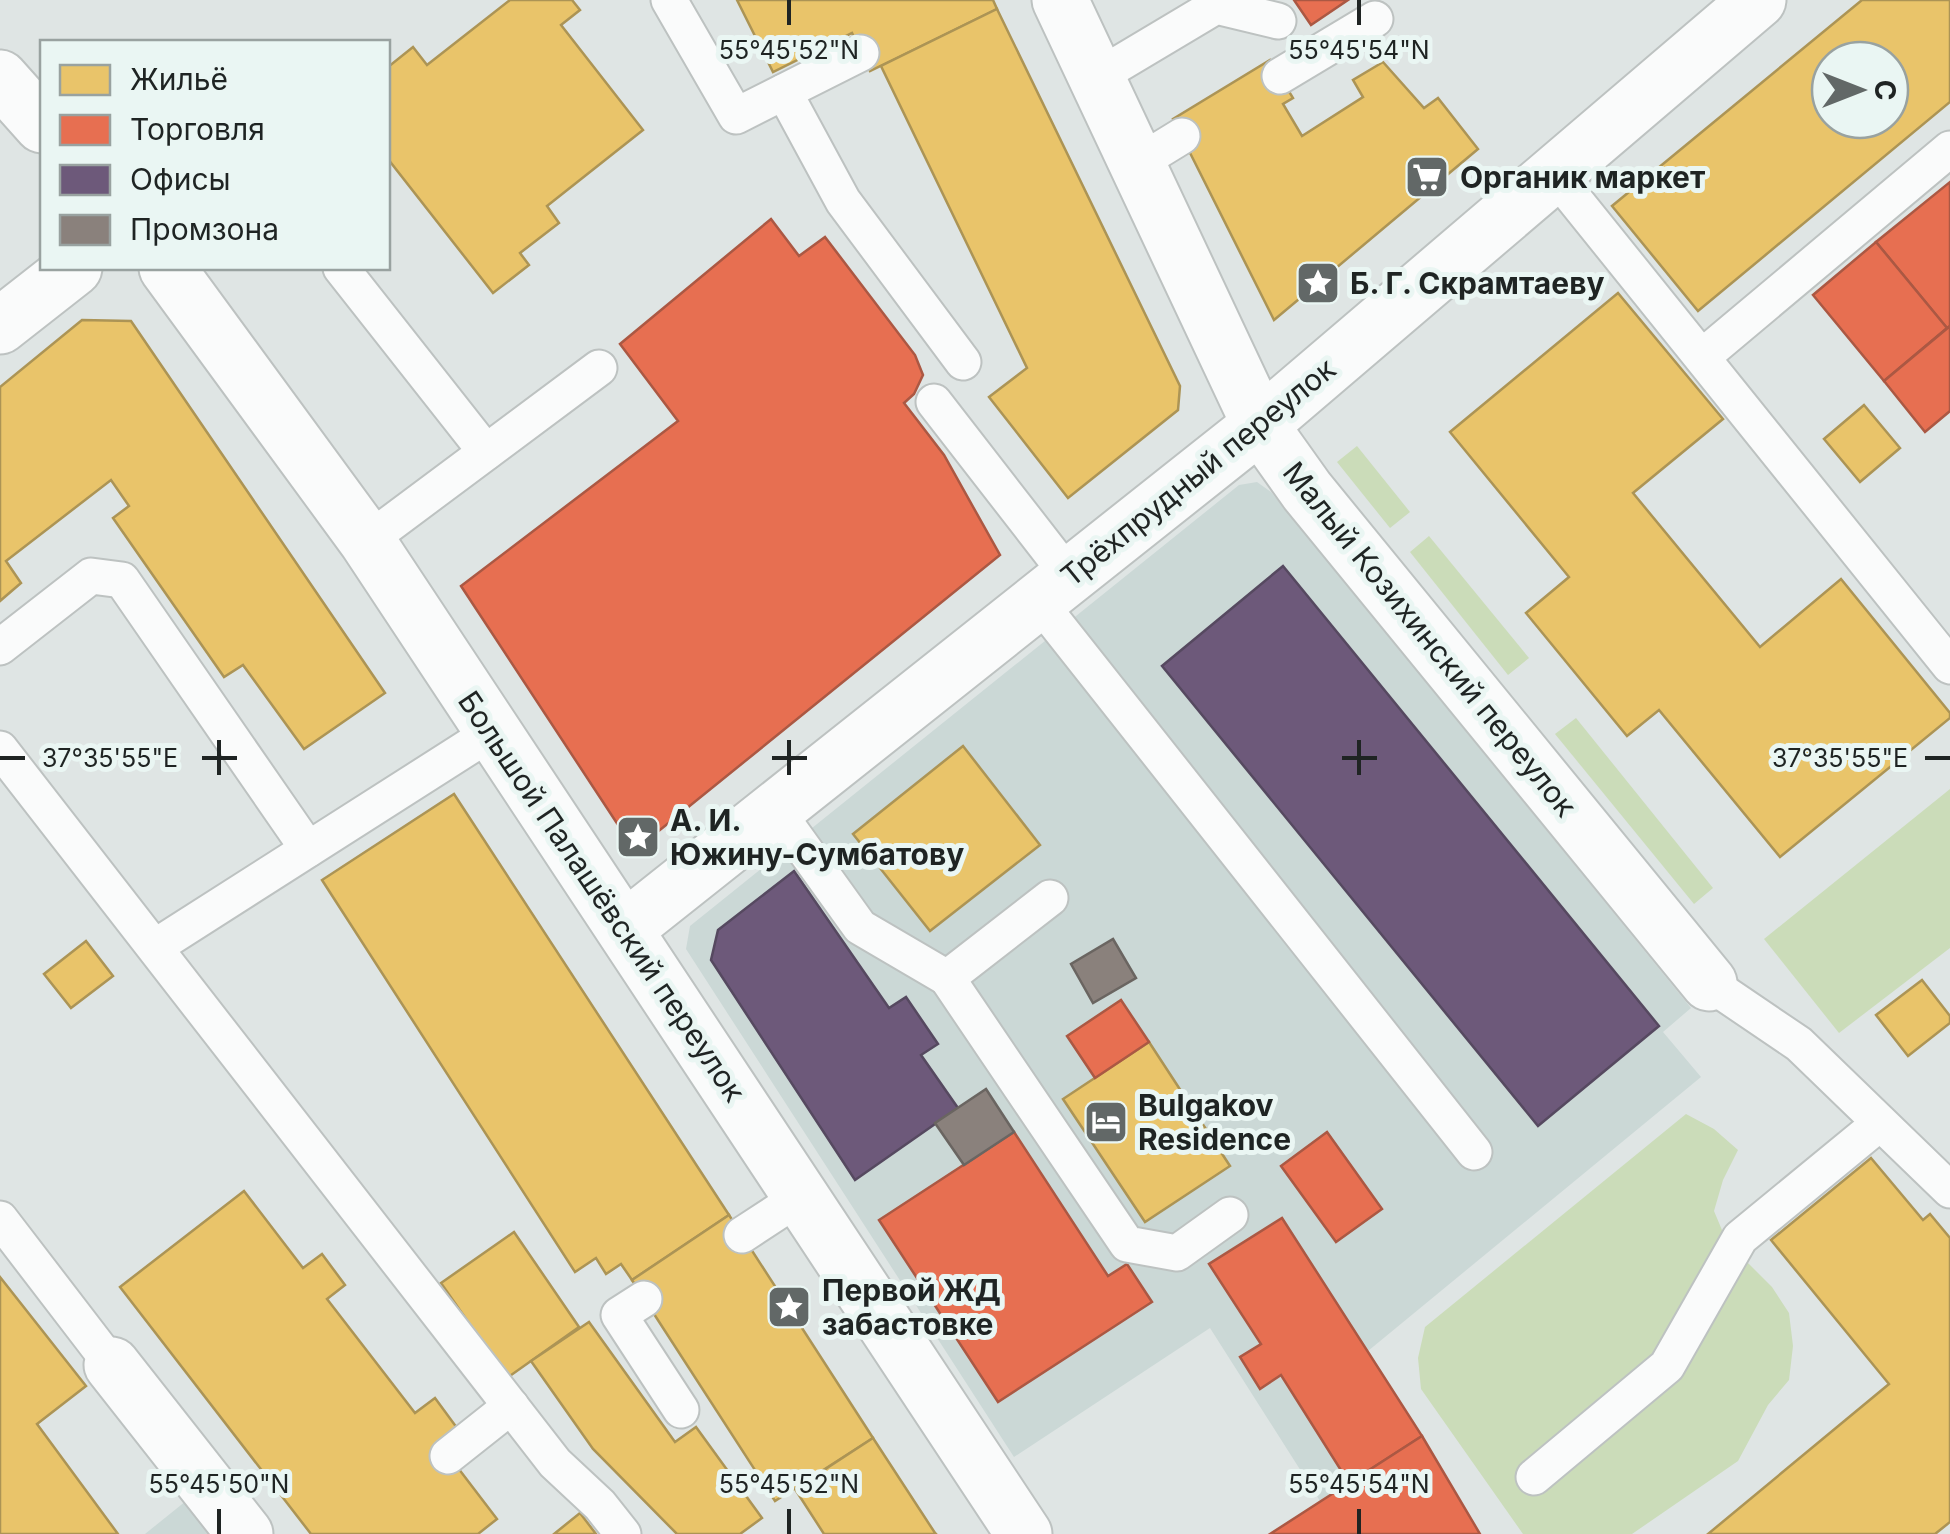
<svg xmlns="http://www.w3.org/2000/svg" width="1950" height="1534" font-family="Inter,sans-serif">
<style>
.built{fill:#cbd8d6}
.green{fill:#cbdcb9}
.homes{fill:#e9c46a;stroke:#ac9455;stroke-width:2.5;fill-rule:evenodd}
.shops{fill:#e76f51;stroke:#ab5843;stroke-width:2.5}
.offices{fill:#6d597a;stroke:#564960;stroke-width:2.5}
.industry{fill:#8a817c;stroke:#6a6561;stroke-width:2.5}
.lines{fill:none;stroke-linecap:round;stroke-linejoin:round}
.lane-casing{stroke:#bdc2c1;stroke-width:39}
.street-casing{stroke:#bdc2c1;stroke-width:59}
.lane{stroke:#fafbfb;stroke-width:35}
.street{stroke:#fafbfb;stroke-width:55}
.ticks{fill:none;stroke:#1f2423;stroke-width:4}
.labels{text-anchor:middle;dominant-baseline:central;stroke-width:10;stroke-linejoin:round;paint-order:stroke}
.poi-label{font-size:30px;font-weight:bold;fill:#1f2423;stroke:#eaf6f3;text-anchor:start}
.street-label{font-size:30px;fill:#1f2423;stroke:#eaf6f3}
.ticks-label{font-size:25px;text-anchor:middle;fill:#1f2423;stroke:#eaf6f3;stroke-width:10;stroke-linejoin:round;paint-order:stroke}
</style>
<rect width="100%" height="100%" fill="#dfe5e4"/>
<g class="built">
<polygon points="1257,482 1271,492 1691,1008 1663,1032 1701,1077 1368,1351 1480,1534 1270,1534 1320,1501 1210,1328 1014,1457 686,949 690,926 1239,485"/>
<polygon points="186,1501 213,1534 145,1534"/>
</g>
<g class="green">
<polygon points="1357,446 1410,512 1390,528 1337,462"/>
<polygon points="1429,536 1529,658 1508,675 1410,552"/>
<polygon points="1576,718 1713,888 1694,904 1555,734"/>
<polygon points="1950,789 1950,948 1839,1033 1764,939"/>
<polygon points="1686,1114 1714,1129 1738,1150 1723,1180 1714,1211 1727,1242 1772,1287 1789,1313 1793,1346 1789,1380 1768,1405 1738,1461 1632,1534 1523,1534 1421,1389 1418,1358 1425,1327"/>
</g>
<g class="homes">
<polygon points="510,0 572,0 580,10 561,25 643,130 547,206 559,223 520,253 529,265 493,293 388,159 388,67 413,47 427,65"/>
<polygon points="737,0 993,0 997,9 870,71 852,33 773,72"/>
<path d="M1862 0H1950V102L1698 311 1612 206ZM1830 60H1890V120H1830Z"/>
<polygon points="997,9 1180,386 1178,410 1068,498 989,397 1027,368 881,66"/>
<polygon points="1270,60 1293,98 1283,104 1302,136 1363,97 1353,80 1383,62 1424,108 1438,98 1478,149 1274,320 1173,119"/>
<polygon points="1618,293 1723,419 1633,493 1760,647 1841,579 1950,713 1950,718 1780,857 1659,710 1627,736 1526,613 1569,577 1450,432"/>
<polygon points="82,320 131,321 385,693 304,749 243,665 224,677 113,518 129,506 111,480 6,561 21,583 0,601 0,387"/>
<polygon points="1864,405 1900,448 1860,482 1824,439"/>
<polygon points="963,746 1040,845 930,931 853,834"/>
<polygon points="454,794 729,1215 632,1280 621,1264 606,1274 596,1258 575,1272 322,880"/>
<polygon points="86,941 113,976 71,1008 44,974"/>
<polygon points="1922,980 1950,1016 1950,1023 1908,1056 1876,1015"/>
<polygon points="1149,1042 1230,1166 1145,1222 1063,1099"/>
<polygon points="1871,1158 1923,1220 1930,1214 1950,1238 1950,1522 1935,1534 1708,1534 1889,1384 1771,1240"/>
<polygon points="244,1191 303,1268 322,1254 345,1285 327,1299 415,1413 435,1398 460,1432 442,1447 497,1519 478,1534 311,1534 120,1287"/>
<polygon points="729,1215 873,1438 775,1501 632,1280"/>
<polygon points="514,1232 579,1327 507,1378 441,1283"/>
<polygon points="0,1277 86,1386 37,1424 118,1534 0,1534"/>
<polygon points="589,1322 675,1442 696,1427 762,1518 740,1534 677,1534 593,1449 531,1361"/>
<polygon points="873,1438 935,1533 936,1534 824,1534 795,1489"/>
<polygon points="580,1513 596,1534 554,1534"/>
</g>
<g class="shops">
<polygon points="1294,0 1348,0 1311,25"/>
<polygon points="1950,182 1950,326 1947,328 1876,242"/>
<polygon points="771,219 799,256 825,237 915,355 923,375 914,394 904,403 944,455 1000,555 650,838 626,837 461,586 678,421 620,344"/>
<polygon points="1876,242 1947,328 1884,381 1813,295"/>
<polygon points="1950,326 1950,411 1925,432 1884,381"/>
<polygon points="1121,1000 1149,1042 1095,1078 1067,1036"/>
<polygon points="1014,1132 1108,1276 1127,1264 1152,1302 998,1402 879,1220"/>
<polygon points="1327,1132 1382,1209 1336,1242 1281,1166"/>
<polygon points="1282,1218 1422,1436 1349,1483 1281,1375 1260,1389 1240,1357 1261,1344 1209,1264"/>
<polygon points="1422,1436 1480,1534 1270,1534 1349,1483"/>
</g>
<g class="offices">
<polygon points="1283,566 1659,1026 1538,1126 1162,666"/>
<polygon points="794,871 889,1008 906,997 938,1044 921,1055 958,1108 855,1180 711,960 718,930"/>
</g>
<g class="industry">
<polygon points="1113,939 1136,978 1093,1003 1071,964"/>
<polygon points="986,1089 1014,1132 964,1165 935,1123"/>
</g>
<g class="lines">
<defs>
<g id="lane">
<polyline points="669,0 736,116 861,53"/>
<polyline points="1280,76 1375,19"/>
<polyline points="1097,77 1216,6 1278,21"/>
<polyline points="784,92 843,201 963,362"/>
<polyline points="1138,163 1182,136"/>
<polyline points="1554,174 1950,666"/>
<polyline points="341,268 486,452"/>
<polyline points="1702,357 1950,149"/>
<polyline points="934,402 1069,576"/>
<polyline points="367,541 599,368"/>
<polyline points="1038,601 1474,1152"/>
<polyline points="0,647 91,576 122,580 308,849"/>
<polyline points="0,749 555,1463 600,1505 623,1534"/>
<polyline points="776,810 860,927 947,978 1050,898"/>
<polyline points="155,947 492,732"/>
<polyline points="947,978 1127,1244 1177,1253 1230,1215"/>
<polyline points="1709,983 1799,1044 1950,1190"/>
<polyline points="0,1219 112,1365"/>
<polyline points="742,1235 803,1195"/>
<polyline points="644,1299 619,1315 681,1410"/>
<polyline points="448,1456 511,1406"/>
<polyline points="1534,1477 1667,1366 1740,1238 1880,1123"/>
</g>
<g id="street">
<polyline points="1060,0 1260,425 1307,491 1709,983"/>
<polyline points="0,78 42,125"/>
<polyline points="167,268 367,541 1024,1534"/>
<polyline points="0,326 74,268"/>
<polyline points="625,929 1260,425 1758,0"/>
<polyline points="112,1365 245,1534"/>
</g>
</defs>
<use href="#lane" class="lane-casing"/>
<use href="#street" class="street-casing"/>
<use href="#lane" class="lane"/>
<use href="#street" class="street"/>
</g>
<path class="ticks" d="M789 0V25M1359 0V25M219 740V775M789 740V775M1359 740V775M0 758H25M202 758H237M772 758H807M1342 758H1377M1925 758H1950M219 1509V1534M789 1509V1534M1359 1509V1534"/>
<defs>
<symbol id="supermarket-square" viewBox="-11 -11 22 22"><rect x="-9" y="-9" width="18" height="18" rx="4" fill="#626867" stroke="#eaf6f3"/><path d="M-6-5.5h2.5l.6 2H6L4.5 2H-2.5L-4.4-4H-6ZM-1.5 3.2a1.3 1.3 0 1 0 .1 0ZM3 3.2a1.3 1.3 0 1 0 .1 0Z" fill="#fff"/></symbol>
<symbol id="sight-square" viewBox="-11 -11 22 22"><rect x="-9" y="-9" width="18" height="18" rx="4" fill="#626867" stroke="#eaf6f3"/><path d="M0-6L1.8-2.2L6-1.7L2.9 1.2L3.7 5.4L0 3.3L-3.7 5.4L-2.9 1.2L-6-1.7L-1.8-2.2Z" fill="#fff"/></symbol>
<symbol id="hotel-square" viewBox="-11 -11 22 22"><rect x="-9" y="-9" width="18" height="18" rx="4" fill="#626867" stroke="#eaf6f3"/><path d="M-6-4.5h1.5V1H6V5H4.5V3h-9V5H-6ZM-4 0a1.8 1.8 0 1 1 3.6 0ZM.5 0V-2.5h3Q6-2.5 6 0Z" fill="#fff"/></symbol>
</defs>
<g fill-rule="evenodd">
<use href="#supermarket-square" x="1402" y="152" width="50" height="50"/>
<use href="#sight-square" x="1293" y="258" width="50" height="50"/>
<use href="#sight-square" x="613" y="812" width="50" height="50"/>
<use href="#hotel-square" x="1081" y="1097" width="50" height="50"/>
<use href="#sight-square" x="764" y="1282" width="50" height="50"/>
</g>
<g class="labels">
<g class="poi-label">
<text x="1460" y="177">Органик маркет</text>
<text x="1350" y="283">Б. Г. Скрамтаеву</text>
<text x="670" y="820">А. И.<tspan x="670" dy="34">Южину-Сумбатову</tspan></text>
<text x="1138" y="1105">Bulgakov<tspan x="1138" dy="34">Residence</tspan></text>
<text x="822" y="1290">Первой ЖД<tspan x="822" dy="34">забастовке</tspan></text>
</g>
<g class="street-label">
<text transform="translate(1198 472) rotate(-39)">Трёхпрудный переулок</text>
<text transform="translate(1430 639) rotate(51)">Малый Козихинский переулок</text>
<text transform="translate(602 896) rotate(56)">Большой Палашёвский переулок</text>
</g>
</g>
<g class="ticks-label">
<text x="789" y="59">55°45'52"N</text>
<text x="1359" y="59">55°45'54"N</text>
<text x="1840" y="767">37°35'55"E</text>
<text x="110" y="767">37°35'55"E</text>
<text x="219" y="1493">55°45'50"N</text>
<text x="789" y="1493">55°45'52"N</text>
<text x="1359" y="1493">55°45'54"N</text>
</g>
<rect x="40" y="40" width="350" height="230" fill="#eaf6f3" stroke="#99a2a0" stroke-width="2.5"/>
<rect x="60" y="65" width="50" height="30" fill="#e9c46a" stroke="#99a2a0" stroke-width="2.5"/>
<text x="130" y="90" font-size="30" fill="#1f2423">Жильё</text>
<rect x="60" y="115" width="50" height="30" fill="#e76f51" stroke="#99a2a0" stroke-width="2.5"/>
<text x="130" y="140" font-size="30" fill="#1f2423">Торговля</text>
<rect x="60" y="165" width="50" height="30" fill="#6d597a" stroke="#99a2a0" stroke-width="2.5"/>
<text x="130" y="190" font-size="30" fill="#1f2423">Офисы</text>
<rect x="60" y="215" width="50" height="30" fill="#8a817c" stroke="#99a2a0" stroke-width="2.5"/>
<text x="130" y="240" font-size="30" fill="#1f2423">Промзона</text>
<g transform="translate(1860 90) rotate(90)"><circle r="48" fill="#eaf6f3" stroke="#99a2a0" stroke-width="2.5"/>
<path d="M0-8L18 38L0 25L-18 38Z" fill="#626867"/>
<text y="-15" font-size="28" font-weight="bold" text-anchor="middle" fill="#1f2423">С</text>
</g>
</svg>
